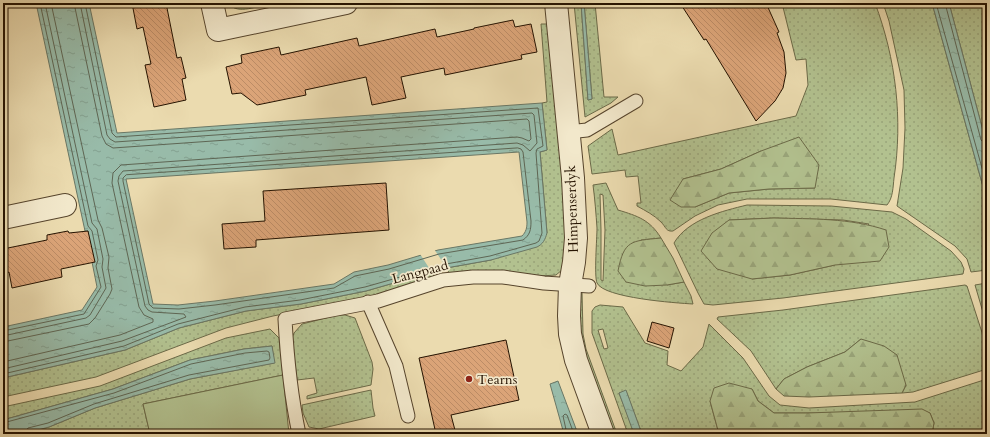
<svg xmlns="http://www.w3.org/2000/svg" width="990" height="437" font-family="Cardo,serif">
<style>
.grass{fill:url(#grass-dots);stroke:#6b6a48;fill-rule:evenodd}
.forest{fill:url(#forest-firs);stroke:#6b6a48}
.pitch{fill:#b2c18f;stroke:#6b6a48}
.water{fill:url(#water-ripples);stroke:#6a7765;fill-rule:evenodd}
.pier{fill:#ebdbaf}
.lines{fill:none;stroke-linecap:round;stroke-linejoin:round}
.shore{stroke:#5e6654;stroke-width:1}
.building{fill:url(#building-back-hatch);stroke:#241200}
.lane-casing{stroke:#56442c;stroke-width:15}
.street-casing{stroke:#56442c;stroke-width:24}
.lane{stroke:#f2e8cb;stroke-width:13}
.street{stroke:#f2e8cb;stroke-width:22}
.poi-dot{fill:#8f2418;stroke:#f2e8cb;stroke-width:1.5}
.labels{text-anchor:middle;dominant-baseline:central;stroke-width:3.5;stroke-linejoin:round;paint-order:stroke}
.street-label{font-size:14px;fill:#241200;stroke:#f2e8cb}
.poi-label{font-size:14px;fill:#241200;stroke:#f2e8cb;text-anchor:start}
</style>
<defs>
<pattern id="grass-dots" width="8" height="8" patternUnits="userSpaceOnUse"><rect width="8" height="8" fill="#b2c18f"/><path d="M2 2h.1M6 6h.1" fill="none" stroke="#99a57a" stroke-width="1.8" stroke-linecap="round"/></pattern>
<pattern id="forest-firs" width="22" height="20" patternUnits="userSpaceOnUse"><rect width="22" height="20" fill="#b2c18f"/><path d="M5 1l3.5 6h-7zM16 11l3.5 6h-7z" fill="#99a57a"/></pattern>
<pattern id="water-ripples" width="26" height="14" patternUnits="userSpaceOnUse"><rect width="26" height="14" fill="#98bba9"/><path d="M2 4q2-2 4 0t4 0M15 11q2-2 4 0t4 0" fill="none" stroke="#83a090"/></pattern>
<pattern id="building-back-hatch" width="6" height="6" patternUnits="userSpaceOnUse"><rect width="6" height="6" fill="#dba478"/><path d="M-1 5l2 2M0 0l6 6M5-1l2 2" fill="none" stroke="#bc8c66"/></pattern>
</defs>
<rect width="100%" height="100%" fill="#ebdbaf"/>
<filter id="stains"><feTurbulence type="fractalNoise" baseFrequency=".005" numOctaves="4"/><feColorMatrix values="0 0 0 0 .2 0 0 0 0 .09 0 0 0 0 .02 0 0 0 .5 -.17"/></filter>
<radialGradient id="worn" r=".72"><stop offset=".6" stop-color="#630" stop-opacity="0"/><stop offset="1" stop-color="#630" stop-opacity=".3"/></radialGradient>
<g class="grass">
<path d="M231 3H270C258 6 238 15 229 4Z"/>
<polygon points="574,3 581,3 588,100 592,99 584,3 595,3 604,97 618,97 611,103 585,117"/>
<path d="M782 3H875C896 59 903 119 894 178 893 187 893 198 887 205L831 199H747L718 205 695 216 673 231C666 232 666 227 661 222 654 215 646 211 637 206V203H641L638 176 626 177 625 170 592 174 588 146 612 129 618 155 796 116 808 85 806 59 796 60ZM761 151 815 188 769 189 729 193 695 207 683 179 721 169Z"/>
<polygon points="883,3 932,3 987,201 987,270 971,272 967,259 955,246 897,206 903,168 905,128 904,90 889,21"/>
<polygon points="949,3 987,3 987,146"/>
<polygon points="541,24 549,24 564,179 565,257 562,270 556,275 540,276 450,274 446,268 491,260 547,233 540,152 547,150 542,103 547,102"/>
<path d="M606 183 618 210C638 216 650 220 661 238L641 240 667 285 684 282 691 296 693 304C676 303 604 298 597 283 594 276 597 238 597 228 596 214 595 200 593 185ZM600 194 603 195 605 230 603 281 601 280V230Z"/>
<path d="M747 205 831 206 892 212 906 219 951 251 961 262 964 269 963 274 783 298 713 305 704 304 698 293 674 243C688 219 723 211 747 205ZM774 218 843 220 869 224 835 265 790 275 752 279 729 220Z"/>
<polygon points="432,272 434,274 432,279 375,296 273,316 226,328 96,377 3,397 3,378 125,350 179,328 246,311 301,304 366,291"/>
<polygon points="987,283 987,326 975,285"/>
<polygon points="965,285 967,286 987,348 987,369 913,392 902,393 906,385 861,339 845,352 807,367 784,379 776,389 751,351 717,319 718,317 783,310"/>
<polygon points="580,291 582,292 583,334 586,349 617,434 613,434 583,350 578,325"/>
<path d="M600 305 623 307 645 343 668 351 667 365 681 371 703 347 709 324 743 358 769 396 780 405 809 408 915 402 987 379V434H932L934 423 930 413H774L758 401 752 389 710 401 719 434H642L626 391 619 393 635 434H628L592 333V311L595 307ZM603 329 608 348 604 349 598 330Z"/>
<polygon points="338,315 345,315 355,318 372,362 373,369 371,385 307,399 307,396 317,393 314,378 297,380 292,338 294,333 302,324"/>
<polygon points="270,329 279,338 283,375 143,404 150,434 23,434 49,427 95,408 190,379 274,363 272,346 244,349 190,360 113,389 3,420 3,407 100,386 226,338"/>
<polygon points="371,390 373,408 375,416 319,429 309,427 303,413 302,405"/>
</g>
<g class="forest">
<polygon points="799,137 819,165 815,188 769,189 729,193 695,207 681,207 670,200 683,179 721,169 761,151"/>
<path d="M774 218C812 219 850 218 886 230L889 247 880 261 835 265 790 275 752 279 717 269 701 251 712 233 729 220Z"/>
<path d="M661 238 673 258 684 282 667 285 645 286 626 282 618 271C624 240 631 241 661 238Z"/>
<polygon points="861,339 884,346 897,355 906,385 902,393 809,397 784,396 776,389 784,379 807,367 845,352"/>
<polygon points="729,383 752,389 758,401 774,413 807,413 922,409 930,413 934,423 932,434 719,434 710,401 714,388"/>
</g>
<polygon class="pitch" points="283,375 289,434 150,434 143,404"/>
<g class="water">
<path d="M36 3H89L117 133 542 103 547 150 540 152 547 233C545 240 543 244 537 247L491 260 446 268 366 291 301 304 246 311 179 328 125 350 3 378V327L82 310 97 287 92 262 88 231H85ZM519 152 527 222C527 228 526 232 522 236L438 250 388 265 354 272 334 284 215 301 178 305 153 304 126 179Z"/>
<polygon points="581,3 584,3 592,99 588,100"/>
<polygon points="932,3 949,3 987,146 987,201"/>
<polygon points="272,346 275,363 190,379 95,408 49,427 23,434 3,434 3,420 113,389 190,360 244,349"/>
<polygon points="558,381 578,434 564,434 550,384"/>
<polygon points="626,390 642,434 634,434 619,393"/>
</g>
<polygon class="pier" points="434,249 448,270 433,274 420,254"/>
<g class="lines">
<g class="shore">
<polyline points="936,3 987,186"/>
<polyline points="945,3 981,140 983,142 987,143"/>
<path d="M518 148 521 149 523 152 531 221C531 230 530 235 523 240L439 254 389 269 355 276 334 288 215 305 179 309 153 308 149 304 123 181V178L126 175Z"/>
<polyline points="3,331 84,314 101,287 96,266 98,260 92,231 88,226 40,3"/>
<polyline points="3,336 86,318 90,315 106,288 102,267 103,259 97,229 92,223 45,3"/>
<polyline points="3,342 89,324 95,318 110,294 112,289 108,268 109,257 102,228 98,220 51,3"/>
<polyline points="3,362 120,335 153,322 153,319 144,315 139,307 112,183 113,173 121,165 517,137 522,138 529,141 531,139 529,121 527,119 113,148 106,144 102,136 74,3"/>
<polyline points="3,369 122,341 186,317 184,314 152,312 148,310 145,306 118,181 119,176 123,171 517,143 523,145 530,151 537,143 534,115 532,113 115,142 110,139 107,135 80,3"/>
<polyline points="3,374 124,346 178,324 245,307 300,300 365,287 446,264 490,256 536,243 539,241 542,233 536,153 537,149 543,146 538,108 116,137 112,133 85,3"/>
<polyline points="3,423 114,393 191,364 245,353 267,351 269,352 270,358 269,360 189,375 94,404 48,423 28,428 26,431 26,434"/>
<polyline points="567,434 563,416 565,414 567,415 574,434"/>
</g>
</g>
<g class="building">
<polygon points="132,3 166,3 177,58 181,57 186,78 182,79 186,100 154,107 145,65 151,64 143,27 137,29"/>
<polygon points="680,3 766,3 779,32 777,33 784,52 786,73 783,88 775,101 756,121 706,39 704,40"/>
<polygon points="513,20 515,27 531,24 537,52 521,55 522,59 445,75 444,68 401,77 406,98 372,105 366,77 305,90 306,95 257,105 241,93 232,94 226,67 242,63 241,55 279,47 281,55 357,38 359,46 435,29 437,37 474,29 474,28"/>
<polygon points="386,183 389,230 256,240 256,247 224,249 222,224 265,221 263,191"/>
<polygon points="68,231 69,233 88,231 95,262 61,269 62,277 12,288 9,272 5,274 3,263 3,249 47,240 47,235"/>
<polygon points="652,322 674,328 669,348 647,341"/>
<polygon points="506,340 519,400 451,415 456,434 436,434 419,358"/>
</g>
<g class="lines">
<defs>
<g id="lane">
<polyline points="568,132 587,130 636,101"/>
<polyline points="368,302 396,366 408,416"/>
<path d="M299 434C291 396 287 358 285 319L378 301 443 280 473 277H503L544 283 589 286"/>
</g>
<g id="street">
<polyline points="212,3 218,30 346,3"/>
<polyline points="556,3 573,178 576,238 574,262 570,285 569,316 570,334 576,360 603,434"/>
<polyline points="3,218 65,205"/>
</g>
</defs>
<use href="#lane" class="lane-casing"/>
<use href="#street" class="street-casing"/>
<use href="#lane" class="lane"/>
<use href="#street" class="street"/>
</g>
<circle class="poi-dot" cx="469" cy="379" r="4"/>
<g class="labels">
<g class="street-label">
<text transform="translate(572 209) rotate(-92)">Himpenserdyk</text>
<text transform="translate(420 272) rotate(-15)">Langpaad</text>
</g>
<g class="poi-label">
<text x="477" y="379">Tearns</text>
</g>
</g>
<rect width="990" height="437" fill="none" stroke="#ebdbaf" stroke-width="16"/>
<rect x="4" y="4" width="982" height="429" fill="none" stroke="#241200" stroke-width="2"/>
<rect x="8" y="8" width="974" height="421" fill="none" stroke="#241200"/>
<rect width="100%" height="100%" filter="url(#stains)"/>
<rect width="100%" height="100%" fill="url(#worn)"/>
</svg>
